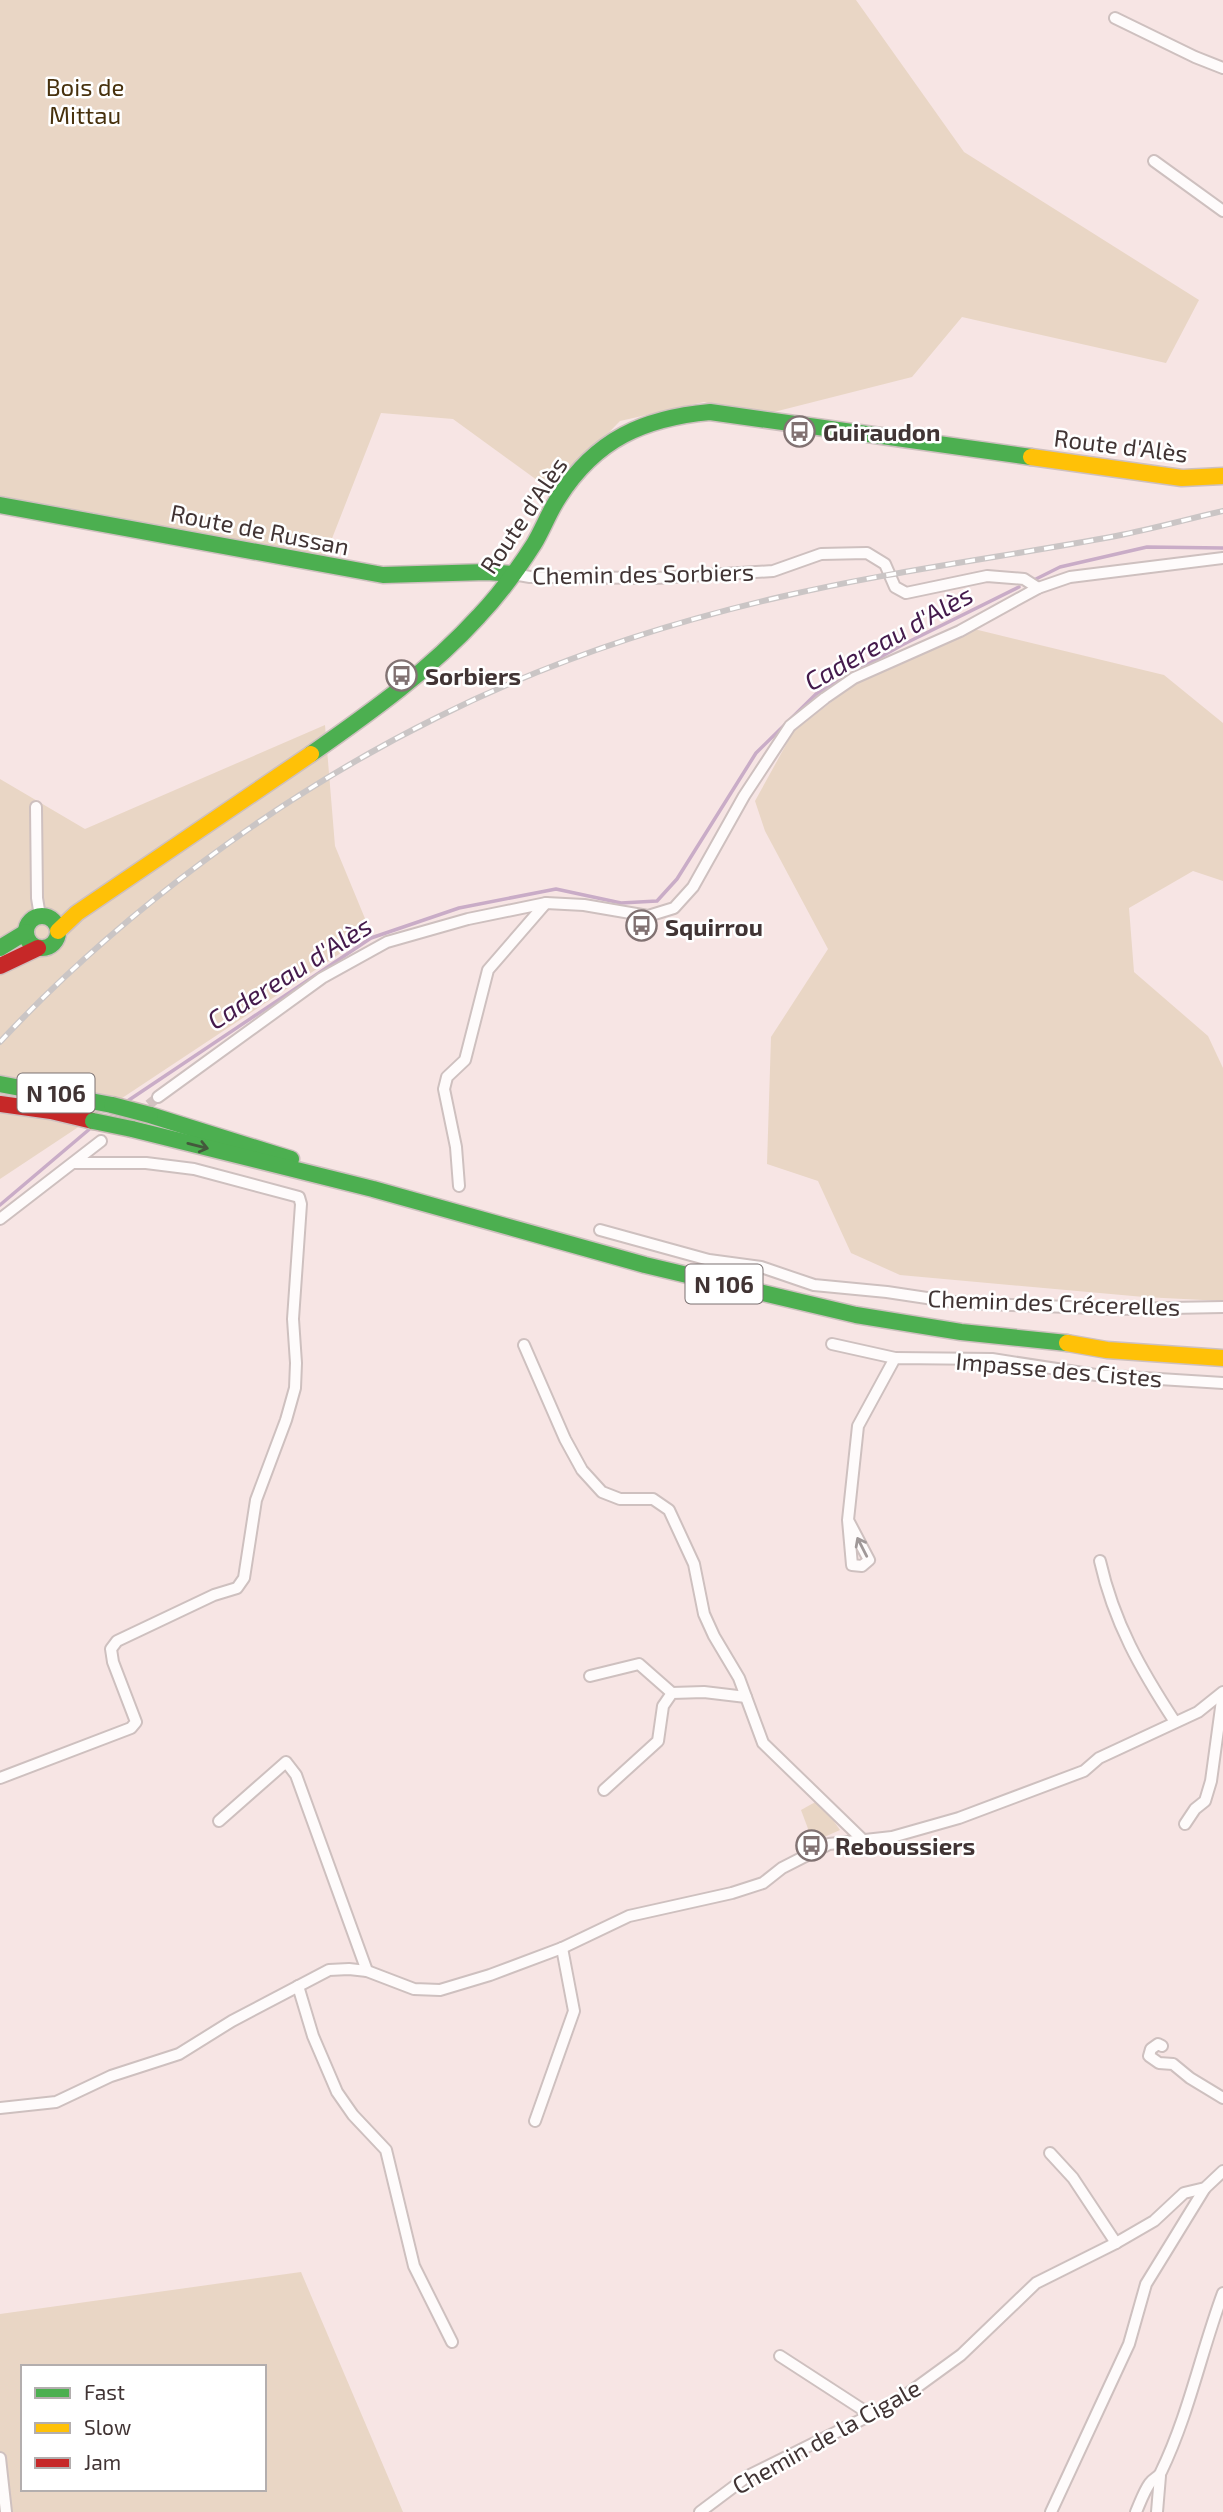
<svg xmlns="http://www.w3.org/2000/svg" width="1223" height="2512" font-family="'Exo 2',sans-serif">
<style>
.green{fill:#e9d6c5;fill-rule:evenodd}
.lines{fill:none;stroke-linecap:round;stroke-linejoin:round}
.stream{stroke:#c9acc7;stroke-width:3.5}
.street-tunnel{stroke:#d3c2c1;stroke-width:10;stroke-dasharray:10 5;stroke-linecap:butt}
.street-casing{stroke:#cec0bf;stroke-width:14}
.fast-casing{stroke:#cec0bf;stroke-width:19}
.slow-casing{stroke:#cec0bf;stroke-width:19}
.jam-casing{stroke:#cec0bf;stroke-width:19}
.street{stroke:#fefbfb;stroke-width:10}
.fast{stroke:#4caf50;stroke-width:16}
.slow{stroke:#ffc107;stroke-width:16}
.jam{stroke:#c62828;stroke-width:16}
.rail-casing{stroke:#cac5c5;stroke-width:6}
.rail{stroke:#fff;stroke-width:3.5;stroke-dasharray:10;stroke-linecap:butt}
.fast-bridge-casing{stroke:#c9bab6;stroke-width:19;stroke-linecap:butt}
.fast-bridge{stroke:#4caf50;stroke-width:16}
.oneway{stroke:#44593c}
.oneway2{stroke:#a09898}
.labels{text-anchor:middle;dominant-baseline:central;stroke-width:5;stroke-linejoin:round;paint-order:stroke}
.shield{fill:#fff;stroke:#7a7171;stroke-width:2}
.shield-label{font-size:23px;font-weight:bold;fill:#413434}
.park-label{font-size:24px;fill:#47310d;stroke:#fff}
.poi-label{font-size:24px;font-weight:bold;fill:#413434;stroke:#fff;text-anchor:start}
.street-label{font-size:24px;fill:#413434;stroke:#fff}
.water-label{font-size:26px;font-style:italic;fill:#441a4c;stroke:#fff}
</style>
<rect width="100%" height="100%" fill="#f7e5e4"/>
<g class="green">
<polygon points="0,0 856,0 964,152 1199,300 1166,363 962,317 912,377 754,417 704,402 620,421 552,491 453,419 381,413 324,559 252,543 0,499"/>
<polygon points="974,629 1164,675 1223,723 1223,881 1193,871 1129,908 1134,972 1208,1036 1223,1068 1223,1301 1144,1297 900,1275 851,1253 818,1181 767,1164 771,1037 828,949 765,831 755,801 793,732 858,681"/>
<polygon points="325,725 335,846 371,933 0,1179 0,779 85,829"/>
<polygon points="819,1800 840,1830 813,1842 801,1810"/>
<path d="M301 2272 403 2512H0V2314ZM23 2367H264V2489H23Z"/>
</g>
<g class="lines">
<g class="stream">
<polyline points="1034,580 1060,567 1147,547 1223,548"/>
<polyline points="854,672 902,645 1019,587"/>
<polyline points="126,1102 371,938 459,908 556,889 621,903 657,901 677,879 756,753 816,694 848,676"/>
<polyline points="0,1205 92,1127"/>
</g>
<polyline class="street-tunnel" points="137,1114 158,1097"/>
<defs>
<g id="street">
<polyline points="1115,18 1195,57 1223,68"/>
<polyline points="1154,161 1223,211"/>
<polyline points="513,574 530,577 656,578 773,571 821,554 867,553 885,564 895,587 906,593 987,576 1024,579 1038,588"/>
<polyline points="36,807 37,898 40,916"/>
<polyline points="158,1097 322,978 387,942 468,919 546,903 584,905 648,916 674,908 693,887 744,796 790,726 825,698 854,678 960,631 1038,588 1070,577 1223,558"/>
<polyline points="459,1186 456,1147 444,1089 447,1077 465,1060 488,970 546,903"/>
<polyline points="0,1219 101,1141"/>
<polyline points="600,1230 709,1260 761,1267 814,1285 887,1292 960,1303 1119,1309 1223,1307"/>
<polyline points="832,1344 895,1358"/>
<polyline points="524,1345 565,1439 582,1470 602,1492 620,1499 653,1499 669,1510 694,1564 704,1614 714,1636 739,1678 763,1743 863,1840"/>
<polyline points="848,1520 869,1560 862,1566 852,1565 848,1520 858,1426 895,1358 992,1359 1096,1375 1223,1383"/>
<path d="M1100 1561C1114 1623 1141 1670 1175 1722"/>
<polyline points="590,1676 639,1664 672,1693"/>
<polyline points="0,1778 131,1728 136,1722 113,1662 111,1649 117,1641 214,1595 237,1588 244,1578 256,1500 286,1420 295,1388 296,1363 293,1319 301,1204 299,1197 194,1169 146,1163 74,1163"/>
<polyline points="604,1790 658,1741 663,1706 672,1693 704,1692 746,1697"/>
<polyline points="219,1821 286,1762 296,1775 367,1971"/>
<polyline points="1185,1824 1195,1809 1205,1801 1211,1781 1223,1693"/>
<polyline points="298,1986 313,2036 337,2092 353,2115 386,2150 414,2266 452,2342"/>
<polyline points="1162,2046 1158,2044 1151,2049 1149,2056 1159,2063 1173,2064 1190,2078 1223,2098"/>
<polyline points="0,2108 56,2102 111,2076 179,2054 232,2021 329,1970 349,1969 367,1971 414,1989 440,1990 490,1975 562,1948 629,1916 732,1893 763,1883 782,1868 829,1844 892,1837 959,1818 1084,1771 1099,1758 1198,1712 1223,1692"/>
<polyline points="535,2121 574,2011 562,1948"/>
<polyline points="1050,2153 1073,2178 1116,2243"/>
<polyline points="780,2356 871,2415"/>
<polyline points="0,2458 6,2512"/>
<polyline points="700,2512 748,2476 895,2403 961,2355 1036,2283 1116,2243 1154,2221 1184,2193 1205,2188 1223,2171"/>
<polyline points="1051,2512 1129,2344 1146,2284 1205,2188"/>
<path d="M1136 2512C1140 2503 1144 2491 1150 2483 1154 2478 1159 2477 1161 2472 1189 2414 1201 2352 1223 2293"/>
<polyline points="1157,2512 1160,2476"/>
</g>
<g id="fast">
<polyline points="0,505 383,575 487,572 513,574"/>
<path d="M311 754C371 712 430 670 479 616 500 594 518 569 534 544 543 529 549 512 559 497 596 439 644 418 710 412L1031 457"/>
<circle cx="42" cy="932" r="16"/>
<polyline points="0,948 26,932"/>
<polyline points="0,1084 112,1105"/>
<polyline points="150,1115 291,1159"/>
<polyline points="132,1129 373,1189 645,1265 856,1315 961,1332 1067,1343"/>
</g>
<g id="slow">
<polyline points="1031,457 1182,478 1223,476"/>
<polyline points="58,931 77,913 311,754"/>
<polyline points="1067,1343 1107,1350 1223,1358"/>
</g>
<g id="jam">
<polyline points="0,966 38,948"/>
<polyline points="0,1104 51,1111 93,1121"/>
</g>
</defs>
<use href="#street" class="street-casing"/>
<use href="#fast" class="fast-casing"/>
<use href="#slow" class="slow-casing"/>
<use href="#jam" class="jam-casing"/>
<use href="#street" class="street"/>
<use href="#fast" class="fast"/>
<use href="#slow" class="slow"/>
<use href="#jam" class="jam"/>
<defs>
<path id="rail" d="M0 1042C120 913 280 795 438 717 545 663 663 624 780 597 891 571 1004 557 1116 536 1152 529 1188 519 1223 511"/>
</defs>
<use href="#rail" class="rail-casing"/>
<use href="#rail" class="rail"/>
<defs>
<g id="fast-bridge">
<polyline points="112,1105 150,1115"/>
<polyline points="93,1121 132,1129"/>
</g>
</defs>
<use href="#fast-bridge" class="fast-bridge-casing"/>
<use href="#fast-bridge" class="fast-bridge"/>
</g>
<defs><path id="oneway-shaft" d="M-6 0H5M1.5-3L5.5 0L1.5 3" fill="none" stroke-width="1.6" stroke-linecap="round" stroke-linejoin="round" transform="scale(1.75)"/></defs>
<use class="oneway" href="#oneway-shaft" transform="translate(198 1146) rotate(14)"/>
<use class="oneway2" href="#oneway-shaft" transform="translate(862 1547) rotate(-117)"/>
<defs>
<symbol id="bus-ring" viewBox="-11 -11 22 22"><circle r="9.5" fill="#fff" stroke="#817272" stroke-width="1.5"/><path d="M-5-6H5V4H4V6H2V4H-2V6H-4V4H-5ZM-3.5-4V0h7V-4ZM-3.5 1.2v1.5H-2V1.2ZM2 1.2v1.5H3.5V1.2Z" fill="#817272"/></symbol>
</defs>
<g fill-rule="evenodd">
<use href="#bus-ring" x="782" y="414" width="35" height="35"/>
<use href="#bus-ring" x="384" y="658" width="35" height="35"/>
<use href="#bus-ring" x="624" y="908" width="35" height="35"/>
<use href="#bus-ring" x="794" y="1828" width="35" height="35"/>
</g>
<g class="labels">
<g class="shield">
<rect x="17.5" y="1073.5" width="77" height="39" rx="5"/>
<rect x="685.5" y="1264.5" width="77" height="39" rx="5"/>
</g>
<g class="shield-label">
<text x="56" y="1093">N 106</text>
<text x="724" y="1284">N 106</text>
</g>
<g class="park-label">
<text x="85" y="86">Bois de<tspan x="85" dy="28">Mittau</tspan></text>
</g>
<g class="poi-label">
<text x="823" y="431">Guiraudon</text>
<text x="425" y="675">Sorbiers</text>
<text x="665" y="926">Squirrou</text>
<text x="835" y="1845">Reboussiers</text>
</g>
<g class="street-label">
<text transform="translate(1121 445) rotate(7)">Route d'Alès</text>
<text transform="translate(523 515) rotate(-56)">Route d'Alès</text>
<text transform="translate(260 529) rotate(11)">Route de Russan</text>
<text transform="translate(643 573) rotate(-1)">Chemin des Sorbiers</text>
<text transform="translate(1054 1302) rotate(2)">Chemin des Crécerelles</text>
<text transform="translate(1059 1369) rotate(5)">Impasse des Cistes</text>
<text transform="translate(826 2436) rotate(-29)">Chemin de la Cigale</text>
</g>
<g class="water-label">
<text transform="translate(888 637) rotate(-29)">Cadereau d'Alès</text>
<text transform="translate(289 972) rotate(-32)">Cadereau d'Alès</text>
</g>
</g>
<rect x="21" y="2365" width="245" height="126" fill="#ffffff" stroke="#b3aeae" stroke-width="2"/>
<rect x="35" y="2388" width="35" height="10" fill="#4caf50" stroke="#b3aeae" stroke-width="2"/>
<text x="84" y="2400" font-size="21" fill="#413434">Fast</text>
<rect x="35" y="2423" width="35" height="10" fill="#ffc107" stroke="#b3aeae" stroke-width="2"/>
<text x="84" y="2435" font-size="21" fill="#413434">Slow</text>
<rect x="35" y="2458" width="35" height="10" fill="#c62828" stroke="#b3aeae" stroke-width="2"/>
<text x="84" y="2470" font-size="21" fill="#413434">Jam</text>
</svg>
